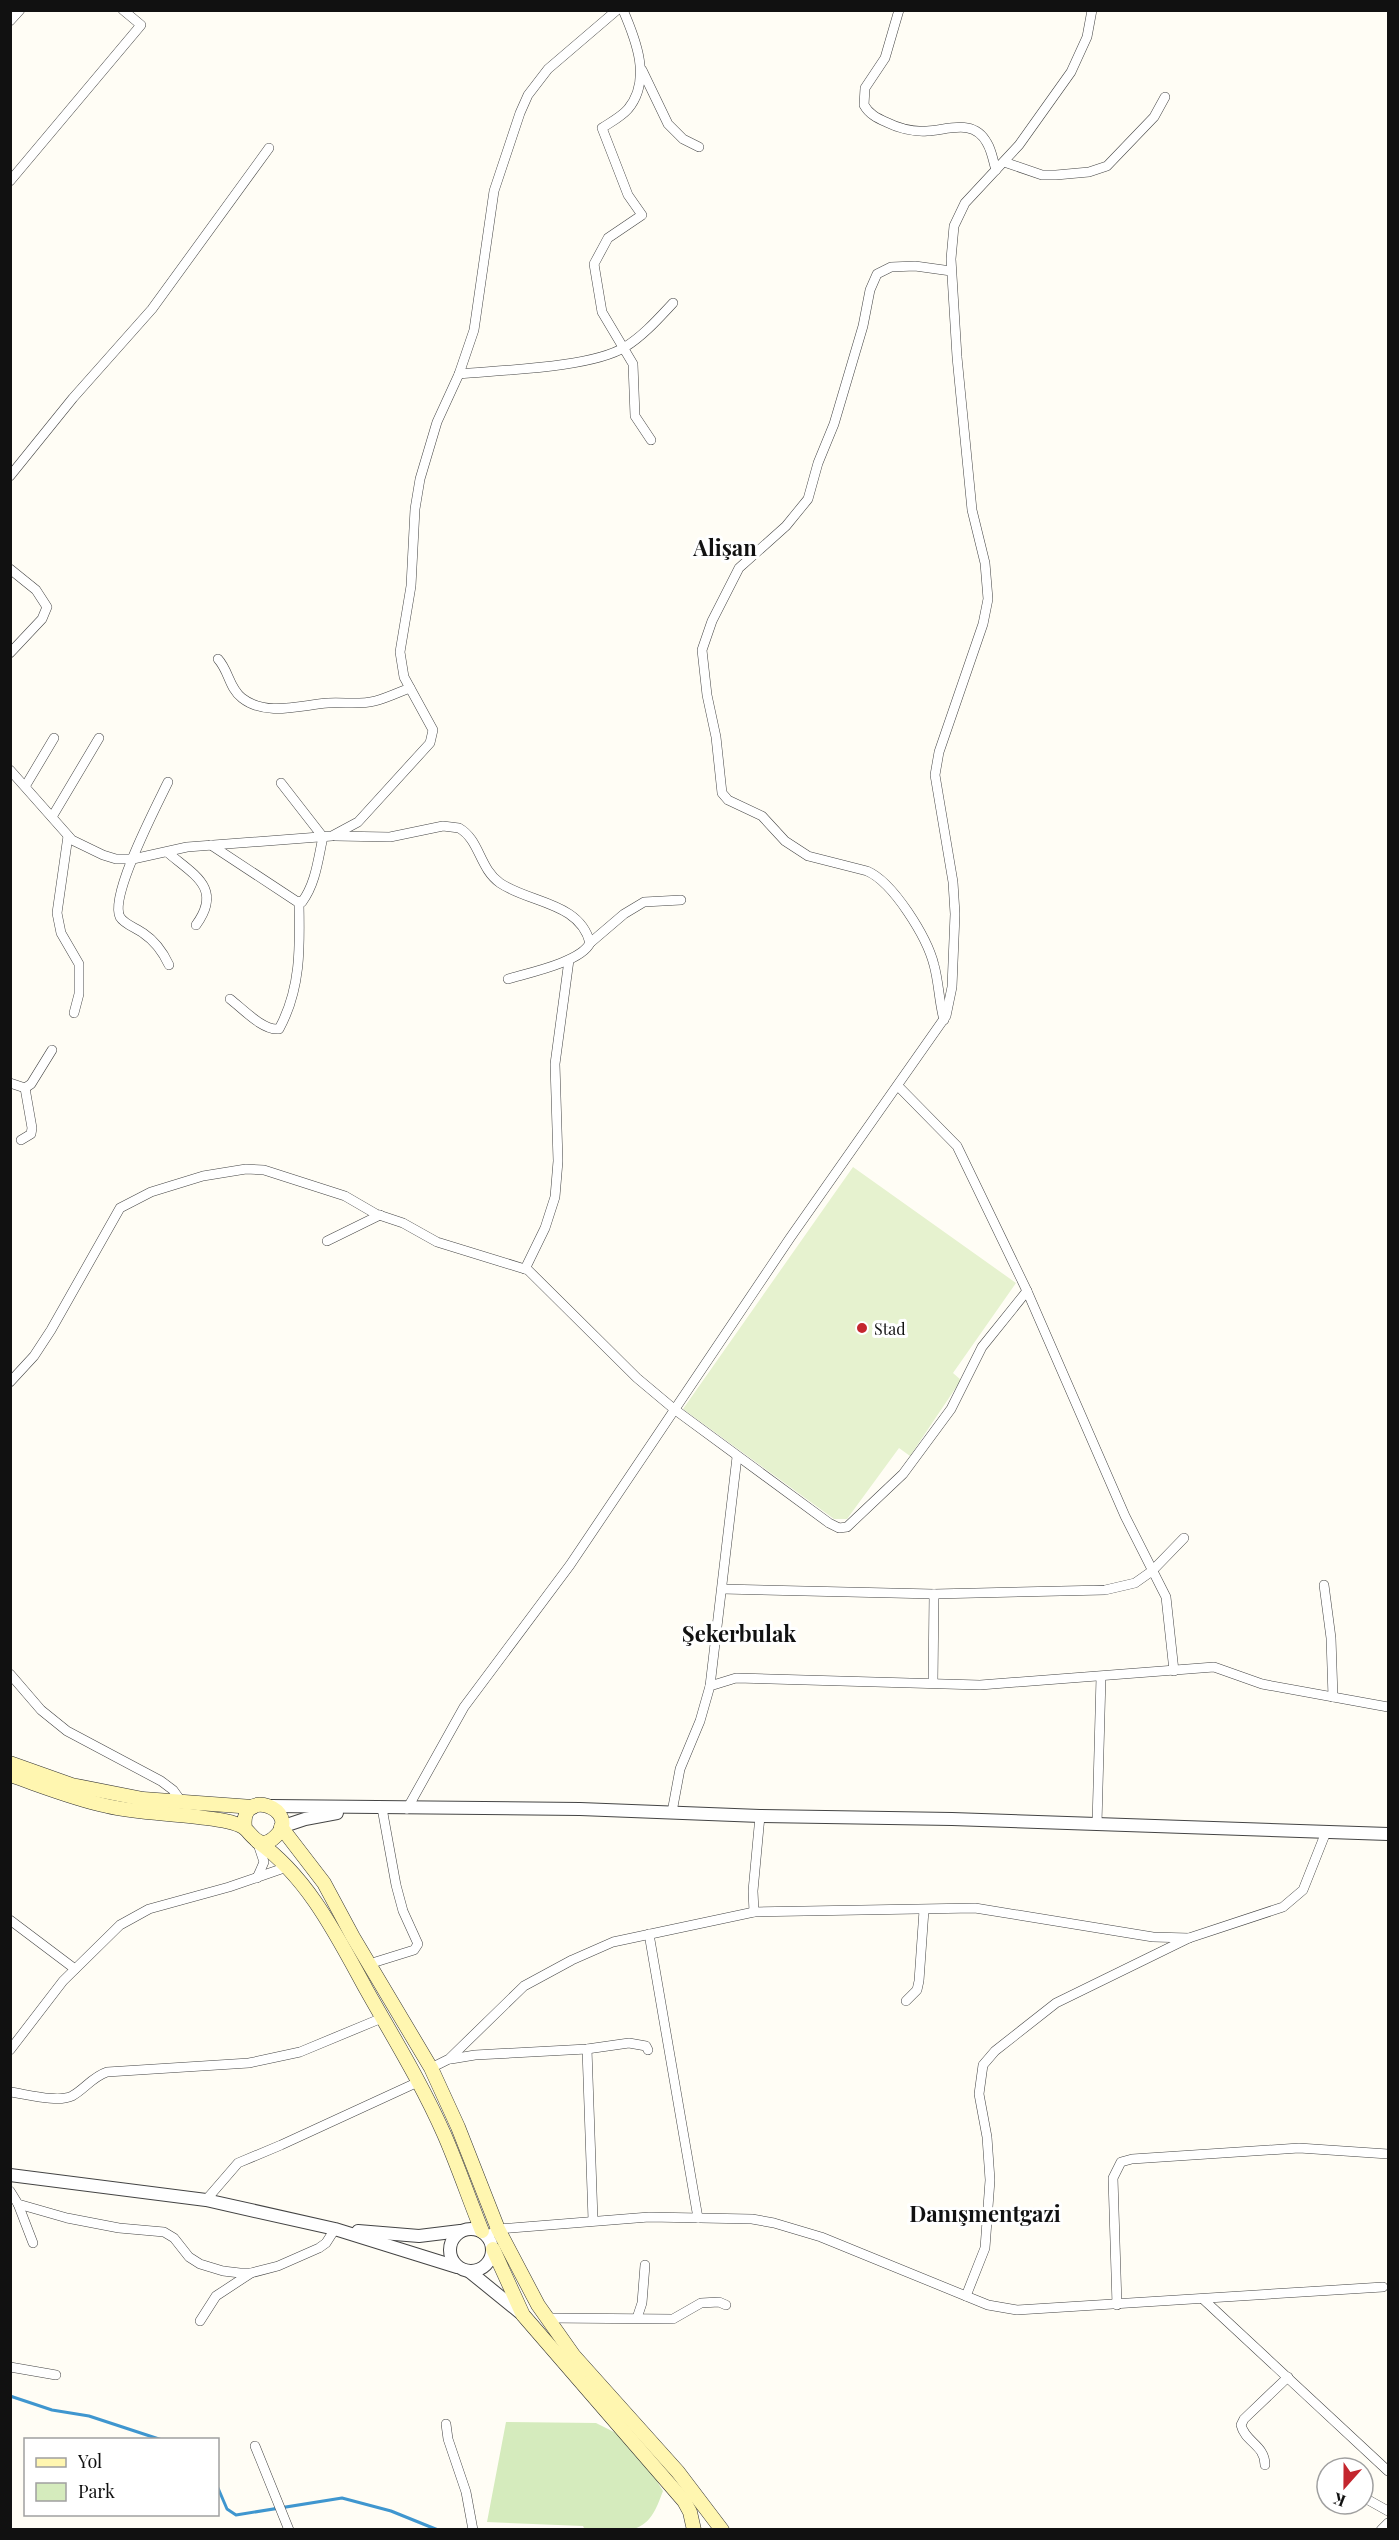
<svg xmlns="http://www.w3.org/2000/svg" width="1399" height="2540" font-family="'Playfair Display',serif">
<style>
.green{fill:#d5ebbd}
.pitch{fill:#e6f2cf}
.lines{fill:none;stroke-linecap:round;stroke-linejoin:round}
.stream{stroke:#3f96cf;stroke-width:3}
.minor-casing{stroke:#444;stroke-width:10}
.tertiary-casing{stroke:#444;stroke-width:14}
.secondary-casing{stroke:#333;stroke-width:15}
.minor{stroke:#fff;stroke-width:9}
.tertiary{stroke:#fff;stroke-width:12}
.secondary{stroke:#fff6b0;stroke-width:14}
.poi-dot{fill:#c4262e;stroke:#fff;stroke-width:2}
.labels{text-anchor:middle;dominant-baseline:central;stroke-width:6;stroke-linejoin:round;paint-order:stroke}
.poi-label{font-size:16px;fill:#111;stroke:#fff;text-anchor:start}
.district-label{font-size:22px;font-weight:bold;fill:#111;stroke:#fff}
</style>
<rect width="100%" height="100%" fill="#fffdf5"/>
<path class="green" d="M506 2422 596 2423 618 2434 647 2465 663 2491C656 2509 651 2526 629 2530H585L583 2526 487 2522Z"/>
<polygon class="pitch" points="853,1167 1016,1283 953,1373 961,1380 910,1456 899,1448 847,1519 834,1519 683,1409"/>
<g class="lines">
<g class="stream">
<polyline points="10,2396 52,2410 89,2416 162,2440"/>
<polyline points="218,2488 227,2509 236,2515 342,2498 391,2511 438,2530"/>
</g>
<defs>
<g id="minor">
<path d="M623 10C636 40 652 80 628 109 621 117 611 122 602 128L628 195 642 215 608 238 594 264 602 312 633 364 635 416 651 440"/>
<path d="M899 10 885 58 865 88 864 105C869 114 877 118 886 122 898 128 914 132 927 131 948 130 974 118 987 143 992 151 993 161 996 170"/>
<polyline points="10,21 20,10"/>
<polyline points="642,70 668,124 683,139 699,147"/>
<polyline points="1004,162 1042,175 1056,175 1089,172 1107,166 1154,117 1165,97"/>
<polyline points="10,181 141,25 123,10"/>
<path d="M459 374C501 370 591 368 625 347 643 336 658 319 673 303"/>
<polyline points="10,476 73,398 152,309 269,148"/>
<polyline points="10,569 36,590 47,607 42,619 10,653"/>
<path d="M218 659C229 671 229 688 242 698 266 717 301 705 328 703 344 702 360 705 375 701 387 698 399 692 410 688"/>
<polyline points="10,770 72,840 103,855 116,859 133,859 187,847 332,836 358,822 430,743 433,730 404,677 400,652 411,586 415,509 420,479 437,422 459,374 474,330 494,191 520,113 528,95 548,69 617,10"/>
<path d="M168 782C157 805 109 896 120 917 124 924 136 928 143 933 155 941 163 952 169 965"/>
<polyline points="26,785 54,738"/>
<polyline points="52,817 99,738"/>
<polyline points="68,836 57,913 61,933 79,964 79,994 74,1013"/>
<path d="M335 836 390 837 443 826 459 828C480 840 479 868 500 883 529 903 580 902 590 943 581 962 528 973 508 979"/>
<path d="M211 845 296 901 302 902C316 883 318 859 323 837L281 783"/>
<path d="M167 852C194 875 223 888 196 925"/>
<polyline points="590,943 624,914 644,902 681,900"/>
<path d="M230 999C242 1008 263 1031 279 1029 301 989 300 947 299 903"/>
<path d="M944 1020C939 1002 939 983 934 965 927 937 893 882 867 871L808 856 785 841 762 816 728 800 722 793 716 737 707 695 702 650 712 621 739 568 786 526 808 499 818 463 834 424 863 326 870 290 877 274 891 267 915 266 951 271"/>
<polyline points="10,1083 25,1088 31,1084 52,1050"/>
<polyline points="898,1086 957,1146 1027,1291 1125,1516 1166,1597 1174,1671"/>
<polyline points="21,1140 31,1134 32,1128 25,1088"/>
<polyline points="327,1241 380,1215"/>
<polyline points="525,1269 545,1228 555,1197 558,1161 555,1064 569,960"/>
<polyline points="10,1382 34,1356 51,1330 120,1208 151,1192 203,1176 246,1169 264,1170 345,1196 376,1214 403,1223 437,1242 528,1270 637,1378 674,1409 829,1523 839,1528 847,1527 903,1474 951,1409 982,1347 1027,1291"/>
<polyline points="1324,1585 1331,1638 1333,1697"/>
<polyline points="722,1589 934,1594 1105,1590 1135,1583 1152,1571 1184,1538"/>
<polyline points="10,1674 41,1710 67,1731 161,1781 173,1790 181,1801"/>
<polyline points="933,1683 934,1594"/>
<polyline points="710,1686 737,1457"/>
<polyline points="407,1809 464,1707 570,1565 790,1238 946,1016 952,987 955,914 953,882 935,775 939,752 983,624 988,599 985,563 972,510 957,357 951,259 954,226 965,203 1019,145 1071,72 1087,37 1092,10"/>
<polyline points="672,1812 680,1769 700,1721 710,1686 736,1678 980,1685 1214,1667 1262,1684 1388,1707"/>
<polyline points="1097,1824 1101,1677"/>
<polyline points="257,1878 264,1862 257,1841"/>
<polyline points="754,1912 753,1891 760,1816"/>
<polyline points="10,1920 75,1969"/>
<polyline points="649,1934 698,2218"/>
<polyline points="369,1964 414,1950 418,1944 403,1911 396,1885 382,1808"/>
<polyline points="906,2001 917,1990 919,1981 924,1910"/>
<polyline points="587,2049 593,2220"/>
<polyline points="10,2050 63,1981 120,1925 149,1909 229,1887 287,1867"/>
<polyline points="451,2059 475,2055 587,2049 629,2043 646,2046 648,2050"/>
<polyline points="431,2068 449,2059 524,1986 572,1960 613,1942 754,1912 975,1908 1153,1937 1189,1938"/>
<path d="M10 2092C26 2094 58 2103 72 2096 85 2089 92 2077 107 2072L249 2063 300 2052 382 2018"/>
<polyline points="10,2191 18,2204 67,2218 119,2228 164,2232 174,2238 189,2257 200,2264 223,2271 240,2273 251,2273 278,2266 319,2248 326,2243 335,2229"/>
<polyline points="206,2200 238,2163 281,2145 418,2082"/>
<polyline points="18,2204 33,2243"/>
<polyline points="487,2236 498,2229 649,2217 752,2219 774,2223 821,2237 988,2305 1017,2310 1383,2287"/>
<polyline points="966,2296 985,2248 990,2180 987,2137 979,2094 983,2065 995,2051 1056,2003 1189,1938 1283,1907 1303,1890 1326,1832"/>
<polyline points="1203,2299 1388,2471"/>
<polyline points="1117,2305 1113,2178 1121,2162 1132,2159 1299,2148 1388,2154"/>
<polyline points="546,2318 673,2319 701,2303 719,2302 726,2305"/>
<polyline points="637,2318 642,2303 645,2265"/>
<polyline points="200,2321 216,2296 251,2273"/>
<polyline points="10,2367 56,2375"/>
<polyline points="446,2424 448,2439 466,2492 473,2530"/>
<polyline points="255,2446 289,2530"/>
<path d="M1265 2465C1265 2445 1245 2442 1241 2425L1244 2419 1288 2377"/>
<polyline points="1363,2497 1388,2511"/>
<polyline points="1381,2530 1388,2523"/>
</g>
<g id="tertiary">
<polyline points="271,1806 580,1809 760,1816 952,1819 1388,1834"/>
<polyline points="281,1827 305,1819 337,1813"/>
<polyline points="10,2175 206,2200 335,2229 457,2267"/>
<circle cx="471" cy="2250" r="21"/>
<polyline points="358,2231 419,2236 460,2231"/>
<polyline points="470,2272 523,2315"/>
</g>
<g id="secondary">
<polyline points="10,1763 72,1785 143,1799 253,1807"/>
<path d="M10 1775C42 1786 74 1799 107 1806 136 1813 168 1813 198 1817 212 1819 231 1820 243 1827 252 1833 259 1853 276 1836 302 1810 239 1785 245 1828"/>
<polyline points="281,1827 324,1883 353,1937 431,2068 458,2127 498,2229 538,2305 574,2356 678,2472 722,2530"/>
<path d="M257 1841C308 1877 337 1936 366 1989 393 2037 422 2084 444 2134 458 2166 469 2199 482 2231"/>
<polyline points="493,2249 523,2315 684,2501 690,2512 694,2530"/>
</g>
</defs>
<use href="#minor" class="minor-casing"/>
<use href="#tertiary" class="tertiary-casing"/>
<use href="#secondary" class="secondary-casing"/>
<use href="#minor" class="minor"/>
<use href="#tertiary" class="tertiary"/>
<use href="#secondary" class="secondary"/>
</g>
<circle class="poi-dot" cx="862" cy="1328" r="6"/>
<g class="labels">
<g class="poi-label">
<text x="874" y="1328">Stad</text>
</g>
<g class="district-label">
<text x="725" y="547">Alişan</text>
<text x="739" y="1633">Şekerbulak</text>
<text x="985" y="2213">Danışmentgazi</text>
</g>
</g>
<rect width="1399" height="2540" fill="none" stroke="#111111" stroke-width="24"/>
<rect x="24" y="2438" width="195" height="78" fill="#ffffff" stroke="#a0a0a0" stroke-width="1.5"/>
<rect x="36" y="2458" width="30" height="9" fill="#fff6b0" stroke="#a0a0a0" stroke-width="1.5"/>
<text x="78" y="2468" font-size="18" fill="#111111">Yol</text>
<rect x="36" y="2483" width="30" height="18" fill="#d5ebbd" stroke="#a0a0a0" stroke-width="1.5"/>
<text x="78" y="2498" font-size="18" fill="#111111">Park</text>
<g transform="translate(1345 2486) rotate(201)"><circle r="28" fill="#ffffff" stroke="#a0a0a0" stroke-width="1.5"/>
<path d="M0-4.5L10 22L0 15L-10 22Z" fill="#c4262e"/>
<text y="-9" font-size="16" font-weight="bold" text-anchor="middle" fill="#111111">K</text>
</g>
</svg>
